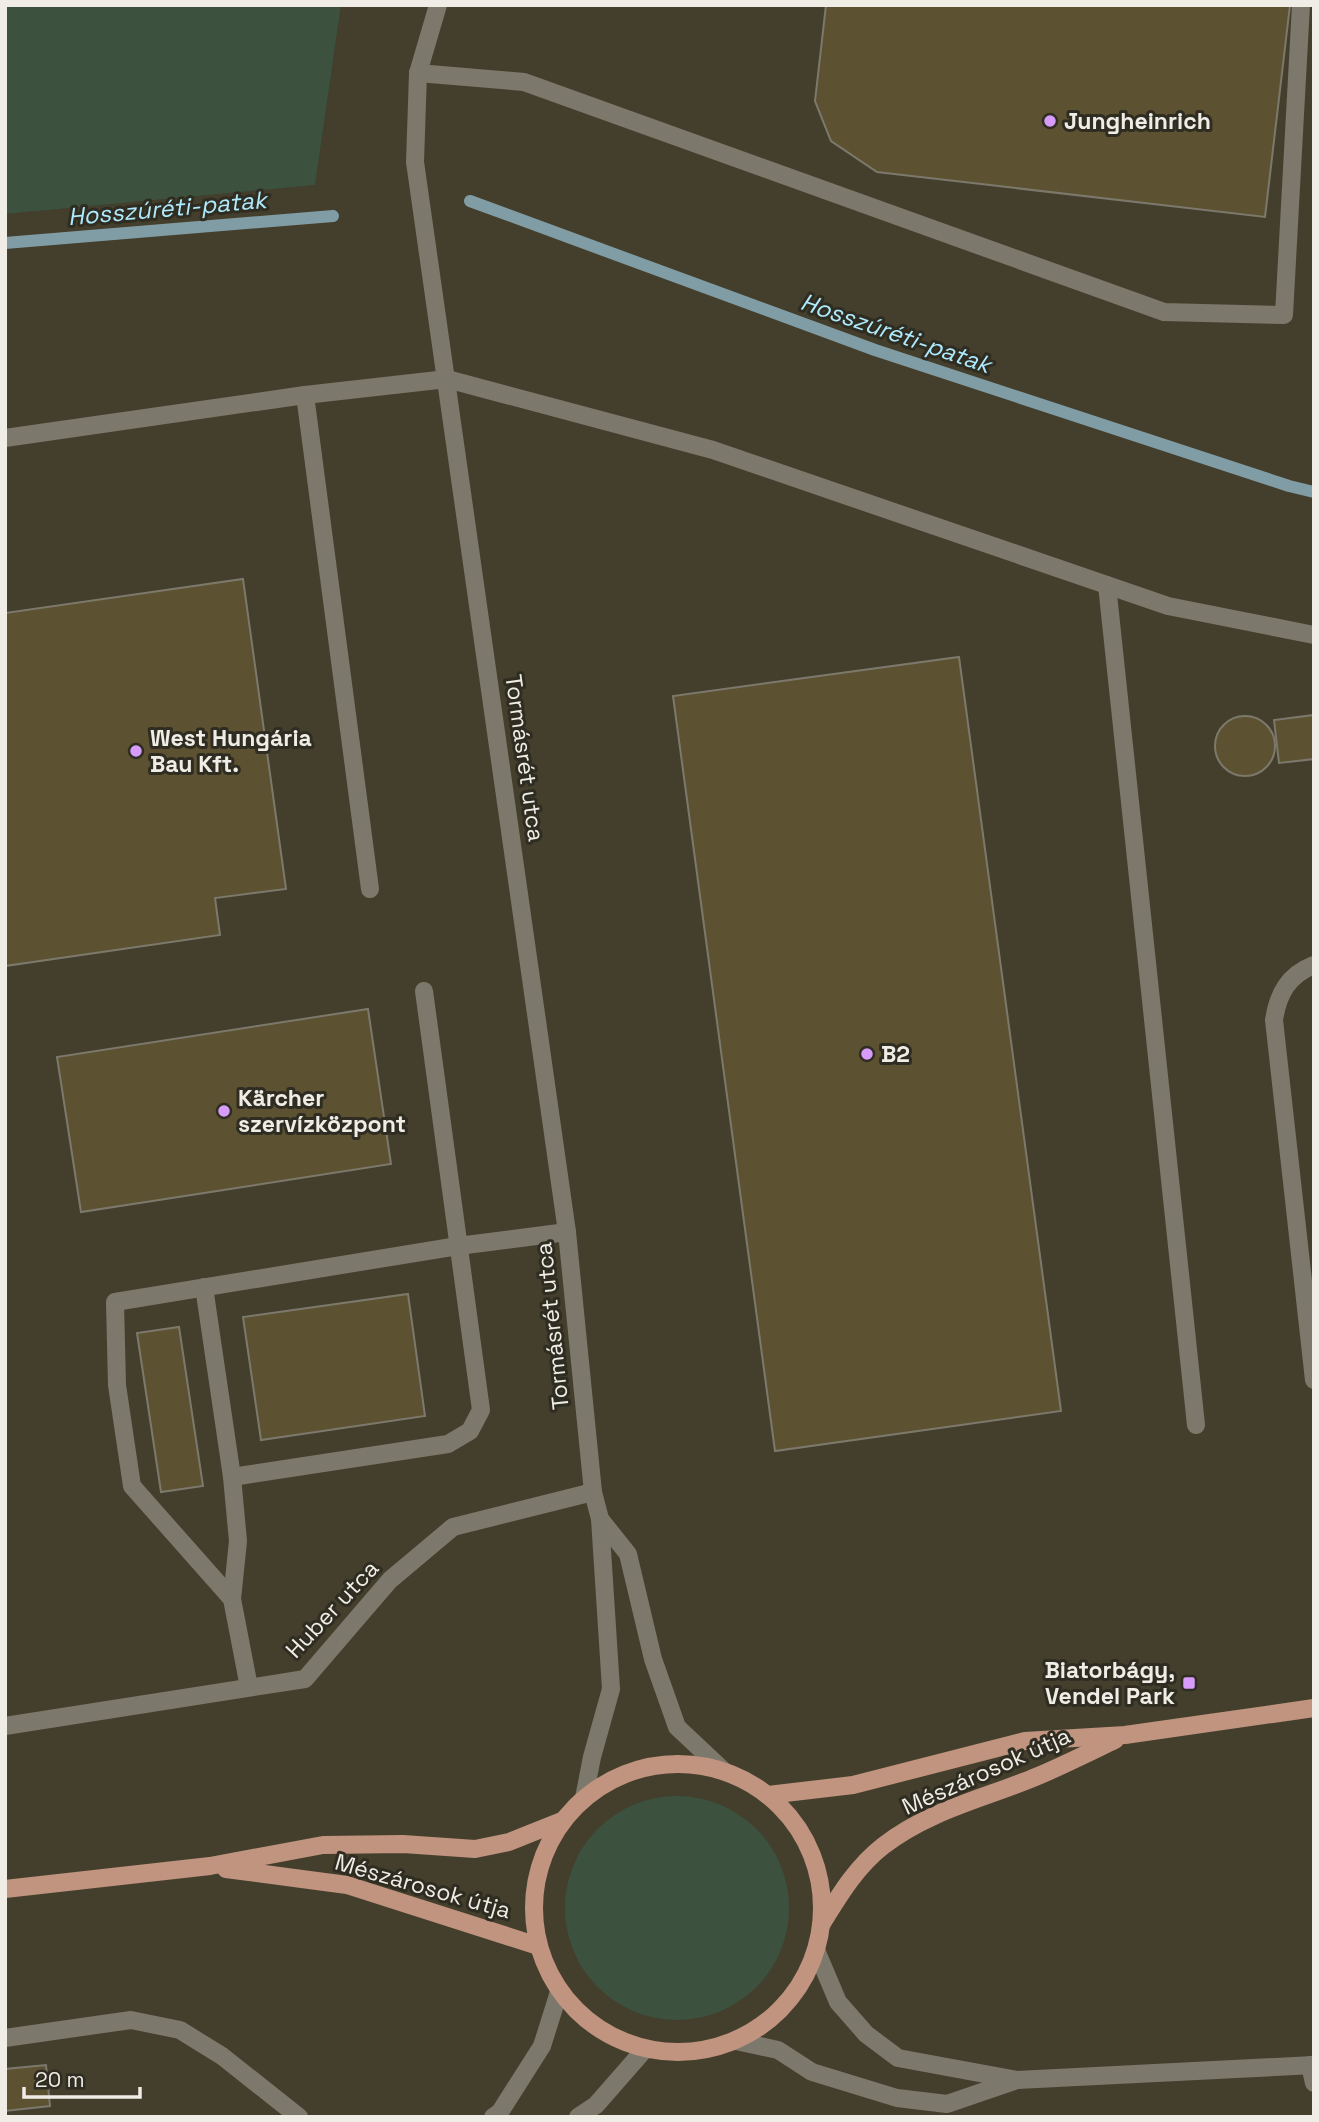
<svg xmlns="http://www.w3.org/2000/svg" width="1319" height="2122" font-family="'Space Grotesk',sans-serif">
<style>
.built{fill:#443f2d}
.green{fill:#3c523e}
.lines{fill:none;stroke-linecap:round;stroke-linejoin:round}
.stream{stroke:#809ca4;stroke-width:12}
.building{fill:#5c5232;stroke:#7c796c;stroke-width:2}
.minor{stroke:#7c786c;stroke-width:18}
.major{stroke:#c1947f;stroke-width:18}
.poi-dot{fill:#d79bf9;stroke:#2f2c21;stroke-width:2.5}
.labels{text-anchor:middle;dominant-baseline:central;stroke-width:6;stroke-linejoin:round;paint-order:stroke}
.poi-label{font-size:23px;font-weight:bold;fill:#efede6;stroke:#2f2c21;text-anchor:start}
.street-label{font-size:23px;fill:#efede6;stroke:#2f2c21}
.water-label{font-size:24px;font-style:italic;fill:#afeafc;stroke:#2f2c21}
</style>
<rect width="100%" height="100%" fill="#39362b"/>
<polygon class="built" points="341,5 1314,5 1314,2117 5,2117 5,214 315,185"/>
<g class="green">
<polygon points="5,5 341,5 315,185 5,214"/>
<circle cx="677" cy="1908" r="112"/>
</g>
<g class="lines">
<g class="stream">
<polyline points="470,201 875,350 1289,486 1314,492"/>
<polyline points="5,243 333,216"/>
</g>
</g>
<g class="building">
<polygon points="826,5 1290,5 1265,217 877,172 831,141 815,101"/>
<polygon points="243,579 286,889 215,898 220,935 5,966 5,613"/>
<polygon points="959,657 1061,1411 775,1451 673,696"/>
<polygon points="1314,715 1314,759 1279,763 1274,720"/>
<circle cx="1245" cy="746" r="30"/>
<polygon points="368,1009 391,1164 81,1212 57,1057"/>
<polygon points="408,1294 425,1416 261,1440 243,1317"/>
<polygon points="179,1327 203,1486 161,1492 137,1333"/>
<polygon points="46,2065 50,2106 5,2111 5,2069"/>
</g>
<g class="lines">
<g class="minor">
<polyline points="438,5 418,73 415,162 567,1232 593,1492 600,1519 611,1689 592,1757 584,1798"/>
<polyline points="418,73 524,82 1164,312 1284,315 1301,5"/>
<polyline points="305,395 370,889"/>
<polyline points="5,438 305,395 447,379 713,450 1168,606 1314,635"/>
<polyline points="1107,585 1196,1425"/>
<path d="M1314 965C1288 975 1278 994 1274 1020L1314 1380"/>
<polyline points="204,1287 232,1477 238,1541 232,1599"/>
<polyline points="232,1477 448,1444 470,1431 481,1410 424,991"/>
<polyline points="600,1519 628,1554 653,1659 677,1727 725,1772"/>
<polyline points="249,1687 232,1599 132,1486 117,1385 115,1302 458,1246 567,1232"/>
<polyline points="5,1726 305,1679 390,1580 453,1527 593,1492"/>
<polyline points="816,1950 838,2002 866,2034 898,2058 1017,2080 1314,2065"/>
<polyline points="5,2038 131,2020 180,2030 222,2056 299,2117"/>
<polyline points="736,2041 778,2050 812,2072 897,2098 947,2104 1017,2080"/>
<polyline points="1310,2065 1314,2083"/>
<polyline points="493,2117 500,2112 542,2046 559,1992"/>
<polyline points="578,2117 596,2105 645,2049"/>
</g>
<g class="major">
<circle cx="678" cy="1908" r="144"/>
<polyline points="768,1795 853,1785 1025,1741 1125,1735 1314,1708"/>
<polyline points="226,1869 347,1885 538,1946"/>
<polyline points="5,1889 210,1866 323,1845 403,1844 475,1849 509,1842 564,1820"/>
<path d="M821 1925C839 1896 856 1867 883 1846 929 1810 986 1798 1038 1776 1064 1765 1090 1752 1115 1740"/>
</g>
</g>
<g class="poi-dot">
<circle cx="1050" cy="121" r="7"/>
<circle cx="136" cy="751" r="7"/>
<circle cx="867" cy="1054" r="7"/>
<circle cx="224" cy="1111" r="7"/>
<rect x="1182" y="1676" width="14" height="14" rx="3.5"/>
</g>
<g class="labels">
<g class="poi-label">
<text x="1064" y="121">Jungheinrich</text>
<text x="150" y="738">West Hungária<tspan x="150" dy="26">Bau Kft.</tspan></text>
<text x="881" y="1054">B2</text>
<text x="238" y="1098">Kärcher<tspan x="238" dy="26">szervízközpont</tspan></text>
<text x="1175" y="1670" text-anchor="end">Biatorbágy,<tspan x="1175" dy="26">Vendel Park</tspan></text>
</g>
<g class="street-label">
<text transform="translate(525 758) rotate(82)">Tormásrét utca</text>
<text transform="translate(552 1326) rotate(-96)">Tormásrét utca</text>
<text transform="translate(332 1609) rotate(-47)">Huber utca</text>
<text transform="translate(986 1771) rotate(-24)">Mészárosok útja</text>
<text transform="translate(423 1886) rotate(16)">Mészárosok útja</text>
</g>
<g class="water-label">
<text transform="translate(167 208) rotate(-5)">Hosszúréti-patak</text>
<text transform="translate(896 333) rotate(19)">Hosszúréti-patak</text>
</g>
</g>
<rect width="1319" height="2122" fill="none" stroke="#efede6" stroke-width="14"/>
<path d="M24 2087v10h116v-10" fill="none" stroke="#efede6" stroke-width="3.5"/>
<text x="35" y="2087" font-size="21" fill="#efede6" stroke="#2f2c21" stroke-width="5" paint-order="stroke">20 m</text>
</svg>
